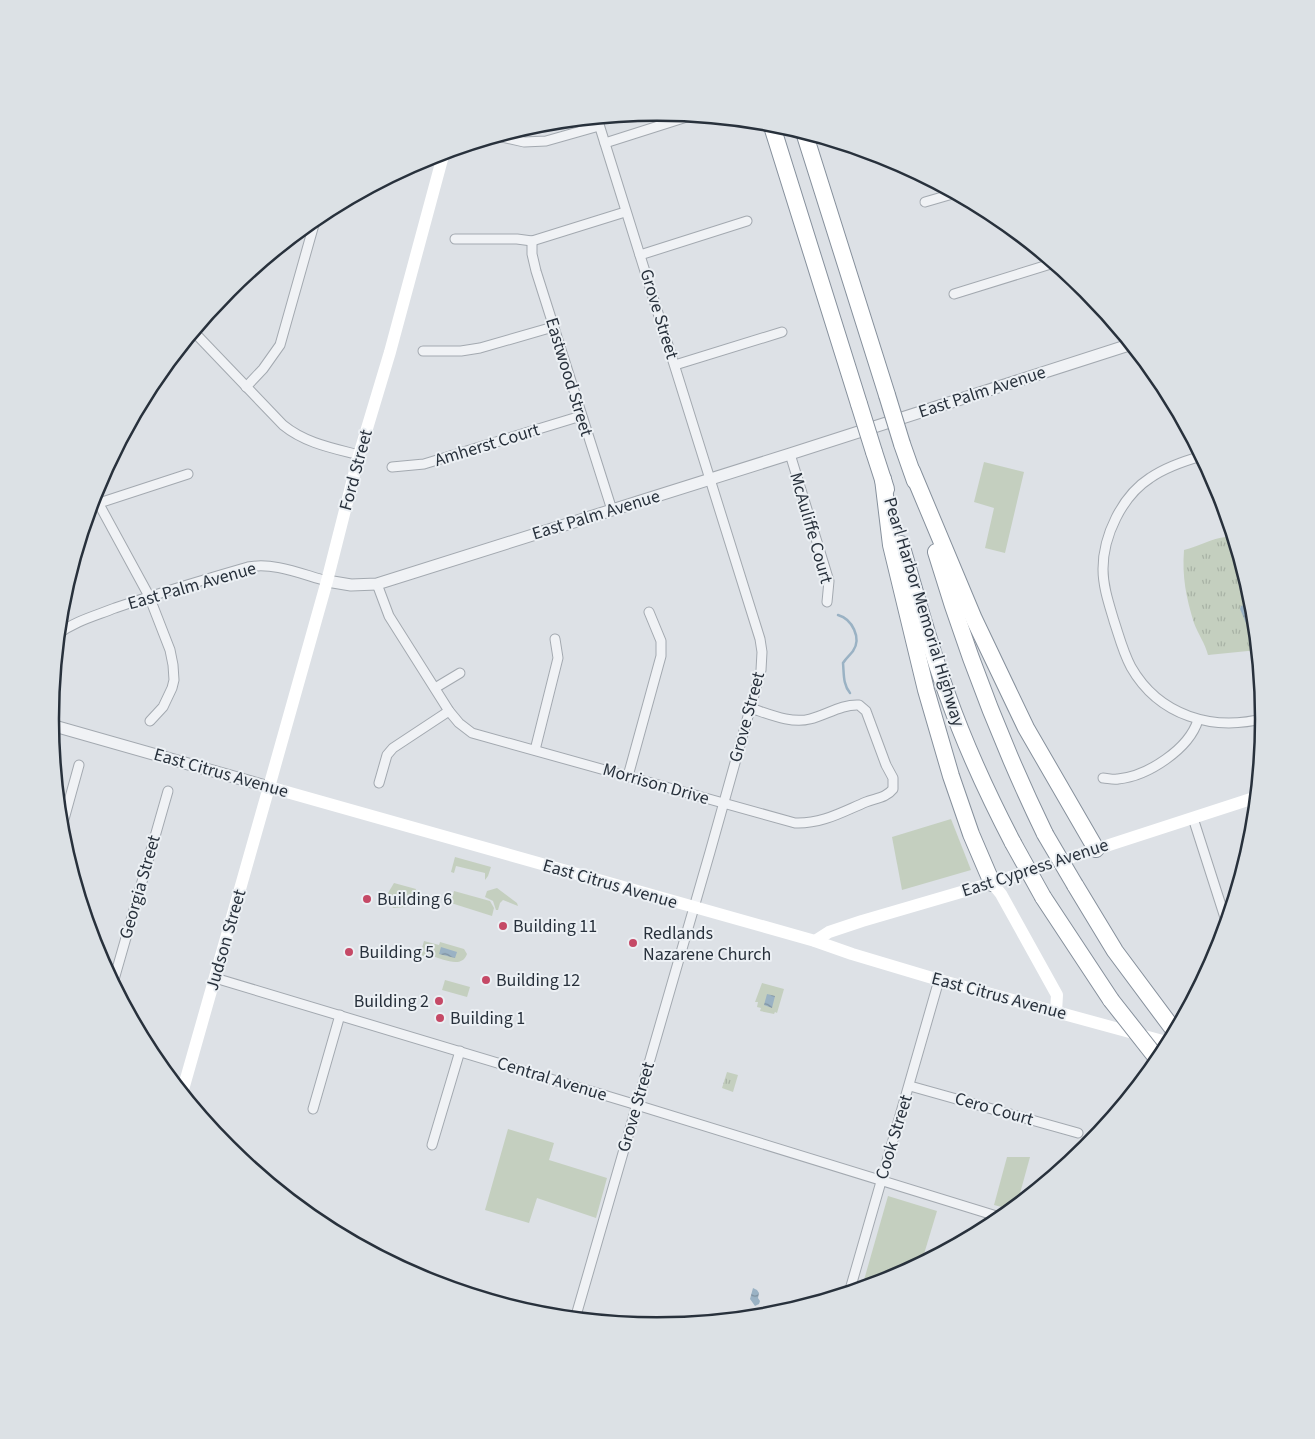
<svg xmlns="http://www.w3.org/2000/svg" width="1315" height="1439" font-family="'Source Sans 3',sans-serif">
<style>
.grass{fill:#c4cfbf}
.park{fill:url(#park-tufts)}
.water{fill:url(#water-waves)}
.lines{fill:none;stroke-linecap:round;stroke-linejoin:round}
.stream{stroke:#9ab2c4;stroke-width:2.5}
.minor-casing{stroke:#a3a9b0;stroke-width:11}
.tertiary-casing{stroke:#a3a9b0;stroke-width:13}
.motorway-casing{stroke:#86909c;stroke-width:18}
.minor{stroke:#f0f2f5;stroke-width:9}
.tertiary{stroke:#f0f2f5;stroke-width:11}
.secondary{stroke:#fff;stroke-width:12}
.motorway{stroke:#fff;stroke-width:16}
.motorway-bridge-casing{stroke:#86909c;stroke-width:18;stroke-linecap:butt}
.motorway-bridge{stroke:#fff;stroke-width:16}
.poi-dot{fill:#c54966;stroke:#ecf0f4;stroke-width:2}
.labels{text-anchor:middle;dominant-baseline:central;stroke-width:4;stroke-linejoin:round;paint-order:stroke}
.street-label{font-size:18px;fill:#28313c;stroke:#ecf0f4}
.poi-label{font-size:18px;fill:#28313c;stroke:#ecf0f4;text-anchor:start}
.rim{fill:none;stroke:#28313c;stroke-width:2.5}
</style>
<defs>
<pattern id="park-tufts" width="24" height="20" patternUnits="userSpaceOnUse" patternTransform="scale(1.25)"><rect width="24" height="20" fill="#c4cfbf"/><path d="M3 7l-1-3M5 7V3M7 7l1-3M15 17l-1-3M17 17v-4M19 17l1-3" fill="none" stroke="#a8b2a5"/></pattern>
<pattern id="water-waves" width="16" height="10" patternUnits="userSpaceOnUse" patternTransform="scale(1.25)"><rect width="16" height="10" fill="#9ab2c4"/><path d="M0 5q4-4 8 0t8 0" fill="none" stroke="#7e91a0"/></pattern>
</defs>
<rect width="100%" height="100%" fill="#dde1e6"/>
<g class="grass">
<polygon points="984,462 1024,472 1005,553 985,548 994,508 974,502"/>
<polygon points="951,819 971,870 902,890 892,837"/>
<polygon points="455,857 491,867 488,876 485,880 485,873 456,866 454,873 451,872"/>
<polygon points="394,883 416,889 411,904 405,907 393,908 388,893"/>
<polygon points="497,888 517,903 518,906 503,900 500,903 498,910 496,910 493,901 485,897 487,891"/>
<polygon points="454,891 490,901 494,908 492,916 451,903"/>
<path d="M424 941 439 945 440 942 464 949 467 954C462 969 443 959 432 956L431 958 420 955Z"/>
<polygon points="445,980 470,987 467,997 442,990"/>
<polygon points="762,983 784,989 777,1013 775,1012 774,1014 760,1011 761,1008 757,1007 758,1002 755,1002"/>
<polygon points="508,1129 554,1143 549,1160 607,1178 596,1218 537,1198 529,1223 485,1210"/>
<polygon points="1007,1157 1030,1157 1016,1208 1013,1210 994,1205"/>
<polygon points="888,1196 937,1211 921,1264 890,1281 879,1284 864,1280"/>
<polygon points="461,1285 558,1315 559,1316 539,1315 459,1291"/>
</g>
<g class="park">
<path d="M1226 537C1248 548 1256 627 1258 650L1208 655C1205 643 1198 634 1194 623 1186 597 1182 577 1184 550 1198 547 1212 538 1226 537Z"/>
<polygon points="727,1072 738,1075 733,1092 722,1088"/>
</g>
<g class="water">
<polygon points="1248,604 1250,605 1253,621 1246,623 1240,609 1241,606"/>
<polygon points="441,947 457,952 455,958 439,954"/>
<polygon points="767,994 775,996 772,1008 764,1005"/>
<polygon points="753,1288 757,1290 759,1293 758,1298 760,1301 759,1304 755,1306 750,1299"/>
</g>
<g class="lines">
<path class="stream" d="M838 615C852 619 862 638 853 651 850 655 846 658 843 663 844 674 843 685 850 693"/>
<defs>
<g id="minor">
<polyline points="497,136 524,142 546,141 599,126"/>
<polyline points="605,143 693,115"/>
<polyline points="925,202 956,193"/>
<polyline points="455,239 517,239 532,241 625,212"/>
<polyline points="532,241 532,254 536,271 612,510"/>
<polyline points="640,255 747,221"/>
<polyline points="954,294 1054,263"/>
<path d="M194 332 283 425C305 443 332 448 359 455"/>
<polyline points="423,351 461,351 480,348 553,327"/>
<polyline points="675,365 782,332"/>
<polyline points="246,387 263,369 280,345 315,221"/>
<polyline points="790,454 829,581 827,602"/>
<path d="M1202 456C1184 461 1166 467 1150 478 1122 496 1103 536 1103 569 1103 587 1109 604 1114 621 1119 636 1123 652 1131 667 1159 716 1213 732 1265 718"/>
<polyline points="392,467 424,464 581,416"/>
<polyline points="94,495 149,596 170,650 173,665 174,680 172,688 163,707 150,721"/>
<polyline points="90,506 188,474"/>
<path d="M377 584 389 616 449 711 459 723 472 733 795 823C822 824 842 812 866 802 876 798 886 798 893 789V778L886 765 866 711 859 705C842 704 826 715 810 719 791 724 769 714 750 708"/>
<path d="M58 634C75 621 95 616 115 608 159 593 203 580 248 567 274 562 301 574 327 581"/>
<polyline points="435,688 460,673"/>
<polyline points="535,750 558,658 555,639"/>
<polyline points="628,776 661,656 661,641 649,612"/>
<path d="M1103 778C1107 778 1113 780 1118 779 1148 776 1189 749 1198 720"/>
<polyline points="379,783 387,755 393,748 449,711"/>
<polyline points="1193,818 1227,924"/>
<polyline points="61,830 79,765"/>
<polyline points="215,978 627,1102 1003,1218"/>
<polyline points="113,983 168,791"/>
<polyline points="910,1086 1078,1133"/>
<polyline points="313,1109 340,1015"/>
<polyline points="432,1145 460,1051"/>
<polyline points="849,1293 939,980"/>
<polyline points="575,1319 710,852 761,670 762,652 760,639 597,118"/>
</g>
<g id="tertiary">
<polyline points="327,581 351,585 377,584 790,454 1132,344"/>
<polyline points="51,725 269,787"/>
</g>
<g id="motorway">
<polyline points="771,123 859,404"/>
<polyline points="804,132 887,395"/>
<polyline points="902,444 915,481"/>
<polyline points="874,452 886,489"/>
<polyline points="912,471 974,619 1026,728 1096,849"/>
<polyline points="883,479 891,545 926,690 951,776 971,834 992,883"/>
<path d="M901 544C916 594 929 645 947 694 965 745 988 795 1013 843"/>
<path d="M936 552C965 649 1001 743 1045 834"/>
<polyline points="1075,885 1115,951 1176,1033"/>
<polyline points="1043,897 1111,1000"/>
</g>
</defs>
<use href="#minor" class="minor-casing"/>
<use href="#tertiary" class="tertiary-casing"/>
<use href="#motorway" class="motorway-casing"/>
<use href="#minor" class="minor"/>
<use href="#tertiary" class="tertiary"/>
<g class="secondary">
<polyline points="269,787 815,941 852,954 939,980 1170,1043"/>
<polyline points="992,883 1001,894 1057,995 1056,1012"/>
<polyline points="815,941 829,932 862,921 992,883 1257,797"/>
<polyline points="182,1093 269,787 327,581 359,455 390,352 444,152"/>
</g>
<use href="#motorway" class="motorway"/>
<defs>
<g id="motorway-bridge">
<polyline points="887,395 902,444"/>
<polyline points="859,404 874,452"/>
<polyline points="1045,834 1075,885"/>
<polyline points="1013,843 1043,897"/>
<polyline points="1111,1000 1159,1061"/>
</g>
</defs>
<use href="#motorway-bridge" class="motorway-bridge-casing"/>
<use href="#motorway-bridge" class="motorway-bridge"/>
</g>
<g class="poi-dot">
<circle cx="367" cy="899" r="5"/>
<circle cx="503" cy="926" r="5"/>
<circle cx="633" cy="943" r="5"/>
<circle cx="349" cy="952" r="5"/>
<circle cx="486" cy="980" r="5"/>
<circle cx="439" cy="1001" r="5"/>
<circle cx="440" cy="1018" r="5"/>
</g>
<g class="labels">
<g class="street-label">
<text transform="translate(659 314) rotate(73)">Grove Street</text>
<text transform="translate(569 377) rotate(73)">Eastwood Street</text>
<text transform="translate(982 392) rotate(-18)">East Palm Avenue</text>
<text transform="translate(487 445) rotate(-17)">Amherst Court</text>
<text transform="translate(356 470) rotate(-75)">Ford Street</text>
<text transform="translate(596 515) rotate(-17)">East Palm Avenue</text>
<text transform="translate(811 528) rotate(74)">McAuliffe Court</text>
<text transform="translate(192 586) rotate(-16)">East Palm Avenue</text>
<text transform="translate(924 612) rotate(73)">Pearl Harbor Memorial Highway</text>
<text transform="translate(747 717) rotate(-75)">Grove Street</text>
<text transform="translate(221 773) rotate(16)">East Citrus Avenue</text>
<text transform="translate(656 784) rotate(16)">Morrison Drive</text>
<text transform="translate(1035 868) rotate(-18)">East Cypress Avenue</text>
<text transform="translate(610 884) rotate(16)">East Citrus Avenue</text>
<text transform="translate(140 887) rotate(-74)">Georgia Street</text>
<text transform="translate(226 940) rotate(-74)">Judson Street</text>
<text transform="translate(999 996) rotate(15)">East Citrus Avenue</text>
<text transform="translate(552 1079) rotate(17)">Central Avenue</text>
<text transform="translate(636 1107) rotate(-74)">Grove Street</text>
<text transform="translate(994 1109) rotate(16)">Cero Court</text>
<text transform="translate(894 1137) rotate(-73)">Cook Street</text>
</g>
<g class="poi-label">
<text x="377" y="899">Building 6</text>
<text x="513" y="926">Building 11</text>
<text x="643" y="933">Redlands<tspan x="643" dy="21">Nazarene Church</tspan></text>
<text x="359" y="952">Building 5</text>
<text x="496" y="980">Building 12</text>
<text x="429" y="1001" text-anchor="end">Building 2</text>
<text x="450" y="1018">Building 1</text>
</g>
</g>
<path d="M0 0H1315V1439H0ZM59 719a598 598 0 1 1 1196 0a598 598 0 1 1-1196 0Z" fill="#dce1e5" fill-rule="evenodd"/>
<path class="rim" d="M59 719a598 598 0 1 1 1196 0a598 598 0 1 1-1196 0Z"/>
</svg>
